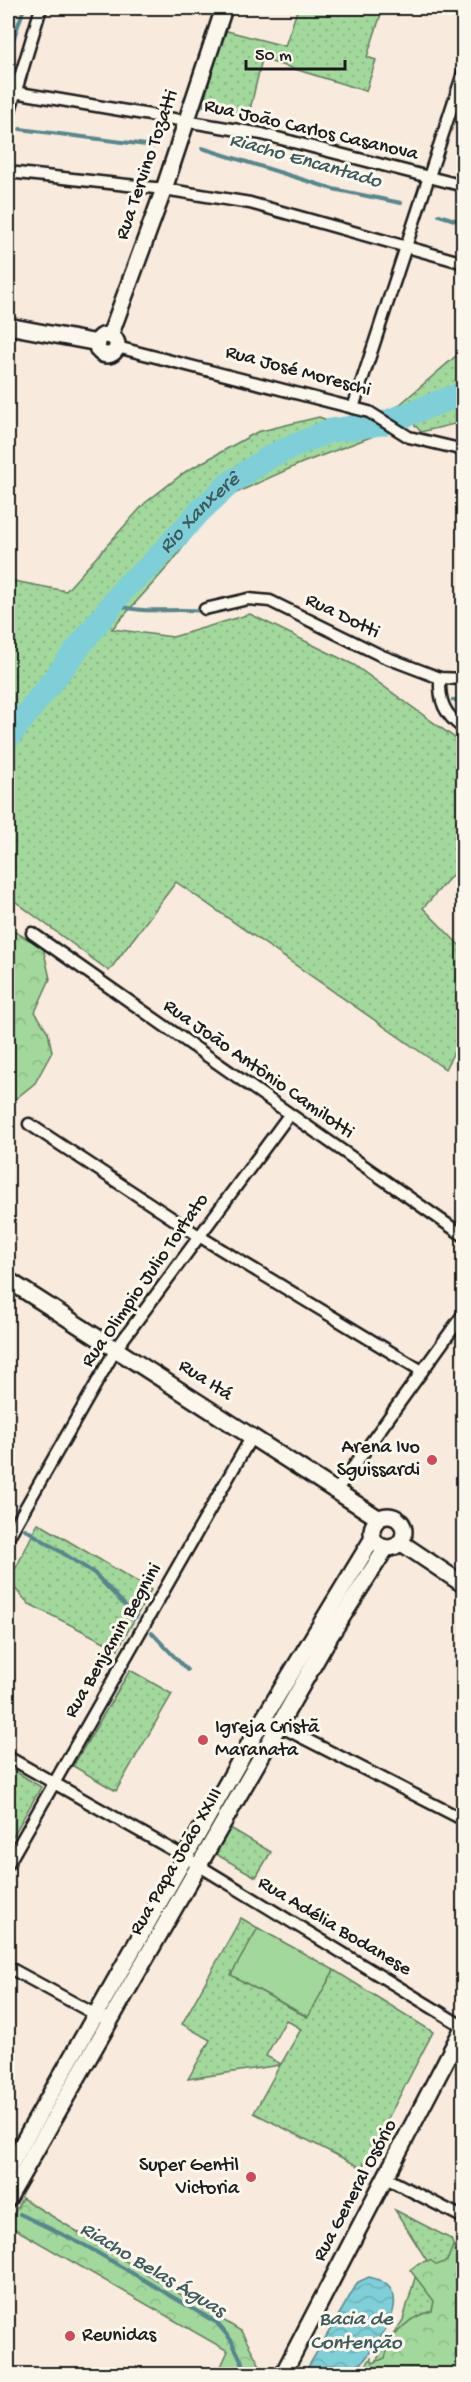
<svg xmlns="http://www.w3.org/2000/svg" width="471" height="2382" font-family="'Gochi Hand',sans-serif">
<style>
.grass{fill:url(#grass-dots);stroke:#5f7a5c;stroke-width:1.5;fill-rule:evenodd}
.forest{fill:url(#forest-crowns);stroke:#5f7a5c;stroke-width:1.5}
.pitch{fill:#a2d89c;stroke:#5f7a5c;stroke-width:1.5}
.water{fill:url(#water-waves);stroke:#57878c;stroke-width:1.5}
.lines{fill:none;stroke-linecap:round;stroke-linejoin:round}
.stream{stroke:#57878c;stroke-width:4}
.river{stroke:#7ecfd7;stroke-width:24}
.street-casing{stroke:#1c1c1c;stroke-width:15}
.secondary-casing{stroke:#1c1c1c;stroke-width:20}
.street{stroke:#fbf7ec;stroke-width:10}
.secondary{stroke:#fbf7ec;stroke-width:15}
.poi-dot{fill:#d1495b;stroke:#fbf7ec;stroke-width:2}
.labels{text-anchor:middle;dominant-baseline:central;stroke-width:6;stroke-linejoin:round;paint-order:stroke}
.street-label{font-size:20px;fill:#1c1c1c;stroke:#fbf7ec}
.poi-label{font-size:20px;fill:#1c1c1c;stroke:#fbf7ec;text-anchor:end}
.water-label{font-size:21px;font-style:italic;fill:#3e5b5d;stroke:#fbf7ec}
</style>
<defs>
<pattern id="grass-dots" width="8" height="8" patternUnits="userSpaceOnUse" patternTransform="scale(1.5)"><rect width="8" height="8" fill="#a2d89c"/><path d="M2 2h.1M6 6h.1" fill="none" stroke="#8bb986" stroke-width="1.8" stroke-linecap="round"/></pattern>
<pattern id="forest-crowns" width="20" height="18" patternUnits="userSpaceOnUse" patternTransform="scale(1.5)"><rect width="20" height="18" fill="#a2d89c"/><path d="M2 6a3 3 0 1 1 6 0M12 15a3 3 0 1 1 6 0" fill="none" stroke="#8bb986"/></pattern>
<pattern id="water-waves" width="16" height="10" patternUnits="userSpaceOnUse" patternTransform="scale(1.5)"><rect width="16" height="10" fill="#7ecfd7"/><path d="M0 5q4-4 8 0t8 0" fill="none" stroke="#6cb1b8"/></pattern>
</defs>
<rect width="100%" height="100%" fill="#f8eadc"/>
<filter id="ink" filterUnits="userSpaceOnUse"><feTurbulence type="fractalNoise" baseFrequency=".0167" numOctaves="2"/><feDisplacementMap in="SourceGraphic" scale="12" xChannelSelector="R" yChannelSelector="G"/><feConvolveMatrix kernelMatrix="1 2 1 2 8 2 1 2 1" color-interpolation-filters="sRGB"/></filter>
<g filter="url(#ink)">
<g class="grass">
<polygon points="298,8 383,8 367,57 376,60 366,91 262,59 249,114 203,106 223,30 285,46"/>
<polygon points="463,350 463,422 421,432 398,406"/>
<polygon points="319,417 371,437 302,463 236,493 205,518 172,562 112,629 173,637 250,614 354,665 463,744 463,863 423,908 463,949 463,1035 445,1069 176,882 109,971 12,899 8,876 8,580 66,591 145,503 185,472 257,432"/>
<polygon points="38,1523 151,1590 118,1649 29,1604 9,1582"/>
<polygon points="130,1670 172,1694 116,1791 73,1766"/>
<polygon points="8,1767 41,1787 8,1845"/>
<polygon points="227,1826 271,1852 256,1877 212,1852"/>
<path d="M241 1918 258 1928 232 1975 307 2017 334 1970 433 2032 362 2168 254 2113 280 2065 188 2079 210 2040 182 2024ZM286 2020 301 2029 281 2064 266 2056Z"/>
<polygon points="395,2210 451,2239 456,2252 463,2298 429,2264"/>
<polygon points="416,2274 445,2298 425,2367 429,2374 375,2374 377,2359 403,2320"/>
</g>
<g class="forest">
<polygon points="8,876 12,899 13,931 43,947 50,979 35,1012 48,1032 52,1052 35,1083 8,1105"/>
<polygon points="22,2198 241,2331 262,2369 259,2374 218,2373 228,2351 8,2225"/>
<path d="M464 2245 463 2374H429L424 2371 418 2374H360L371 2358 373 2363 385 2358C390 2335 409 2316 432 2311L434 2301 410 2270 419 2263 430 2260 437 2265 447 2261 453 2246Z"/>
</g>
<polygon class="pitch" points="258,1928 334,1970 308,2017 231,1975"/>
<path class="water" d="M369 2277C426 2290 372 2350 353 2374H304L358 2282Z"/>
<g class="lines">
<g class="stream">
<polyline points="8,55 24,8"/>
<polyline points="20,129 154,146"/>
<polyline points="202,148 333,189 401,203"/>
<polyline points="439,215 464,223"/>
<path d="M112 603C141 616 172 607 202 611"/>
<polyline points="300,621 312,628"/>
<polyline points="453,700 464,704"/>
<polyline points="25,1529 94,1573 136,1617"/>
<polyline points="152,1633 187,1670"/>
<polyline points="20,2214 86,2246 217,2323 231,2340 248,2374"/>
</g>
<path class="river" id="s1" d="M8 738 127 585 149 567 200 511 230 483 273 455 329 431 384 423 464 393"/>
<defs>
<g id="street">
<polyline points="8,91 262,134 464,186"/>
<polyline points="8,117 41,8"/>
<polyline points="8,172 164,189 250,203 464,263"/>
<polyline points="117,347 369,412 409,437 464,450"/>
<polyline points="353,408 464,70"/>
<polyline points="205,609 248,599 270,601 382,656 440,678 464,679"/>
<path d="M440 678C439 702 444 714 464 729"/>
<polyline points="32,933 464,1236"/>
<polyline points="29,1124 199,1236 422,1371"/>
<polyline points="336,1491 464,1313"/>
<polyline points="8,1538 116,1349 289,1115"/>
<polyline points="264,1718 464,1820"/>
<polyline points="8,1757 185,1857 464,2027"/>
<polyline points="8,1864 252,1436"/>
<polyline points="8,1967 100,2017"/>
<polyline points="386,2178 464,2218"/>
</g>
<g id="secondary">
<polyline points="8,326 98,343"/>
<circle cx="107" cy="345" r="10"/>
<polyline points="110,336 164,189 224,8"/>
<polyline points="8,1280 378,1518"/>
<circle cx="388" cy="1532" r="16"/>
<polyline points="400,1542 464,1585"/>
<polyline points="8,2169 264,1718 373,1538"/>
<polyline points="8,2199 330,1636 386,1548"/>
<polyline points="283,2374 464,2026"/>
</g>
</defs>
<use href="#street" class="street-casing"/>
<use href="#secondary" class="secondary-casing"/>
<use href="#street" class="street"/>
<use href="#secondary" class="secondary"/>
</g>
</g>
<g class="poi-dot">
<circle cx="432" cy="1460" r="6"/>
<circle cx="203" cy="1740" r="6"/>
<circle cx="251" cy="2177" r="6"/>
<circle cx="70" cy="2336" r="6"/>
</g>
<g class="labels">
<g class="street-label">
<text transform="translate(311 131) rotate(13)">Rua João Carlos Casanova</text>
<text transform="translate(148 165) rotate(-71)">Rua Tervino Tozatti</text>
<text transform="translate(298 372) rotate(15)">Rua José Moreschi</text>
<text transform="translate(342 617) rotate(26)">Rua Dotti</text>
<text transform="translate(258 1070) rotate(35)">Rua João Antônio Camilotti</text>
<text transform="translate(146 1281) rotate(-55)">Rua Olimpio Julio Tortato</text>
<text transform="translate(205 1381) rotate(33)">Rua Itá</text>
<text transform="translate(114 1641) rotate(-60)">Rua Benjamin Begnini</text>
<text transform="translate(177 1862) rotate(-60)">Rua Papa João XXIII</text>
<text transform="translate(334 1927) rotate(31)">Rua Adélia Bodanese</text>
<text transform="translate(356 2191) rotate(-62)">Rua General Osório</text>
</g>
<g class="poi-label">
<text x="420" y="1448">Arena Ivo<tspan x="420" dy="23">Sguissardi</tspan></text>
<text x="215" y="1728" text-anchor="start">Igreja Cristã<tspan x="215" dy="23">Maranata</tspan></text>
<text x="239" y="2166">Super Gentil<tspan x="239" dy="23">Victoria</tspan></text>
<text x="82" y="2336" text-anchor="start">Reunidas</text>
</g>
<g class="water-label">
<text transform="translate(305 162) rotate(16)">Riacho Encantado</text>
<text stroke="none"><textPath href="#s1" startOffset="296">Rio Xanxerê</textPath></text>
<text transform="translate(152 2271) rotate(31)">Riacho Belas Águas</text>
<text x="356" y="2320">Bacia de<tspan x="356" dy="24">Contenção</tspan></text>
</g>
</g>
<rect width="471" height="2382" fill="none" stroke="#fbf7ec" stroke-width="30"/>
<rect x="15" y="15" width="441" height="2352" fill="none" stroke="#1c1c1c" stroke-width="2" filter="url(#ink)"/>
<path d="M246 60v9h99v-9" fill="none" stroke="#1c1c1c" stroke-width="3"/>
<text x="255" y="60" font-size="18" fill="#1c1c1c" stroke="#fbf7ec" stroke-width="4.5" paint-order="stroke">50 m</text>
</svg>
